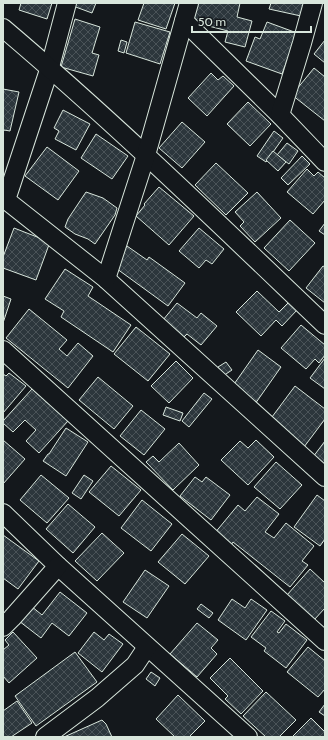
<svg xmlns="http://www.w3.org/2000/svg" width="328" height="740" font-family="Cabin,sans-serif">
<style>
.building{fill:url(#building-cross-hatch);stroke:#d8e6dc}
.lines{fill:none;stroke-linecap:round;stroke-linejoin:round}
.minor-casing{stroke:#d8e6dc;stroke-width:20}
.minor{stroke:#14181c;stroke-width:18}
</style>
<defs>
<pattern id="building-cross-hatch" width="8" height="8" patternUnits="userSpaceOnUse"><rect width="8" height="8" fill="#2c363c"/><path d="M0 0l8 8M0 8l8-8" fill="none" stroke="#4a5358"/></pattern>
</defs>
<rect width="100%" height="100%" fill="#14181c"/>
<g class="building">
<polygon points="21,3 52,3 47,19 19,10"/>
<polygon points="74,3 96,3 92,13 73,6"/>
<polygon points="144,3 175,3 166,29 138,20"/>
<polygon points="198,3 240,3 237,17 252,21 245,47 225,42 228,31 193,22"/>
<polygon points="271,3 304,3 301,16 269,9"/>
<polygon points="75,19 100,27 92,53 99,55 93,76 61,67"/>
<polygon points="135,22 170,32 160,64 126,53"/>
<polygon points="267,22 297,33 282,74 246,61 255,37 260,39"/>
<polygon points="121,40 127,42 124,53 118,51"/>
<polygon points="325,40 325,63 314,54"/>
<polygon points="314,68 325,77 325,121 292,95"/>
<polygon points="211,73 218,80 223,76 234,86 207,116 188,98"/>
<polygon points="3,89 19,92 10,131 4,130 3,133"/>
<polygon points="248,102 271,124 250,146 227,124"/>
<polygon points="63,110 90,124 76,150 55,139 59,131 54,128"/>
<polygon points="182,122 205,142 182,168 159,148"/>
<polygon points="274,131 283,138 266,162 257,156"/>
<polygon points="96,134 128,156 112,179 81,158"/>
<polygon points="287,143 298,151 289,164 277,155"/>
<polygon points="47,147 79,171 58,200 25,176"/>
<polygon points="273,151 286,162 278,171 266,160"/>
<polygon points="302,156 310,164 288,185 281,178"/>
<polygon points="216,163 248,193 226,215 195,185"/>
<polygon points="307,169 314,176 318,172 325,178 325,200 313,214 287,192"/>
<polygon points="159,187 194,216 169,245 136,216 145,205 144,204"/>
<polygon points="86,192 103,198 117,208 115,215 95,244 88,239 75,234 65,227 68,219"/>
<polygon points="257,192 281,218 255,242 240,226 244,222 235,212"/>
<polygon points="290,220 315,243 289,271 264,248"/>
<polygon points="325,223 325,235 319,231"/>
<polygon points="14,228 50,242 36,280 3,268 3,257"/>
<polygon points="199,228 224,249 212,264 206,260 199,268 179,251"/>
<polygon points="127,246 147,260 149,257 185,283 168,306 113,266"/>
<polygon points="323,266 325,267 325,303 306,288"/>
<polygon points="65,269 93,287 88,296 131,325 113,352 61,317 64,311 45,299"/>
<polygon points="257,291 279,312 289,302 297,310 282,326 276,320 261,336 236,312"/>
<polygon points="3,296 11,299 3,323"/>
<polygon points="177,303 197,318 201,313 217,326 201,345 187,334 184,337 163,320"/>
<polygon points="29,309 67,340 59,349 67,356 78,343 93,356 68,388 6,338"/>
<polygon points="301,325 325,345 325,355 319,363 315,359 306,369 281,348"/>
<polygon points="136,327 170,354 148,381 114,354"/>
<polygon points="258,350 281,367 255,404 232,387"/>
<polygon points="325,358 325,389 310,378"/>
<polygon points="176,361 193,378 169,403 151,386"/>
<polygon points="226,362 232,370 223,376 218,367"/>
<polygon points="9,373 26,386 3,413 3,374 6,376"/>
<polygon points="98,377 133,406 114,429 79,400"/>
<polygon points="295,386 325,409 325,419 304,447 269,421"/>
<polygon points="32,389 68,421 39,453 26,441 36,430 25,420 13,432 3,423 3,421"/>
<polygon points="204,393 212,399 189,427 182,421"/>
<polygon points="166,407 183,413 180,421 163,415"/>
<polygon points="141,410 165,429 144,455 120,436"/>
<polygon points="66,428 88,442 66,476 43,461 48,454 49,454"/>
<polygon points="3,440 25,459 3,484"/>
<polygon points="256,440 274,457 248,485 221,460 240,441 248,448"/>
<polygon points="325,441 325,466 313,457"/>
<polygon points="179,443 199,465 173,490 146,462 153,456 159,462"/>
<polygon points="276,462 302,485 280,509 254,487"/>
<polygon points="111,466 141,490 119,516 89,492"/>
<polygon points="41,475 69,498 47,523 20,500"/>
<polygon points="84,475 93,481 81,499 72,493"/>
<polygon points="195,477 202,482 206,477 230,495 211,520 180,496"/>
<polygon points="317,495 325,501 325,539 320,546 294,527"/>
<polygon points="257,497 279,514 265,532 274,538 286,523 314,546 302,561 308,565 290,587 233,542 230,547 214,534 238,505 245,511"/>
<polygon points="142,500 172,524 151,551 121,528"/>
<polygon points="68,504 95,527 73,553 46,529"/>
<polygon points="102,533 124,553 97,581 75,561"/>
<polygon points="182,534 209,556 185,584 158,562"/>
<polygon points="3,535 39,561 18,589 3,578"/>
<polygon points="310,569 325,583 325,608 314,620 287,595"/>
<polygon points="145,570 169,586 147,618 123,602"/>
<polygon points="60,592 87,613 69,636 52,623 41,638 19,621 31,606 42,615"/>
<polygon points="232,599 245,608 251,599 267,610 246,640 218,620"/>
<polygon points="201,604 213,613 209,618 197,609"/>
<polygon points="271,611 285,621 277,632 279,633 286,624 307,640 286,668 264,651 266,648 251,637"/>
<polygon points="197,623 218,640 211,648 217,654 197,677 170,654"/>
<polygon points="13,632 37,658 9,683 3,676 3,650 9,645 5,640"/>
<polygon points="94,632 104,640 109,634 123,644 102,672 78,653"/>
<polygon points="308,647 325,661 325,689 318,697 287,672"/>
<polygon points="75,652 97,682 36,726 15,696"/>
<polygon points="230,658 263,691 241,714 225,699 228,696 210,678"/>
<polygon points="151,672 160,678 155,686 146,679"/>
<polygon points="266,692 296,720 279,737 266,737 243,716"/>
<polygon points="178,695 205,721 189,737 175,737 156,719"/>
<polygon points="17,701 32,723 11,737 3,737 3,711"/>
<polygon points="325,704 325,716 319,712"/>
<polygon points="311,718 325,732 325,736 324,737 292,737"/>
<polygon points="102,720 106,724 112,737 64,737"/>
</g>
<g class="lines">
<defs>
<g id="minor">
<polyline points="67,3 50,67 6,200 106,279 325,477"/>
<polyline points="184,21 280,115 325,162"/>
<path d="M3 28C114 122 219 224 325 325"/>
<polyline points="280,115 302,43 313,3"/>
<polyline points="106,279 146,155 189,3"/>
<polyline points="3,350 325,641"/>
<polyline points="3,513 58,566 248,737"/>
<polyline points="3,627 12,618 58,566"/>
<polyline points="45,737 97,698 135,665 147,647"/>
</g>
</defs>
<use href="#minor" class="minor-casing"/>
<use href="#minor" class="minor"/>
</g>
<rect width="328" height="740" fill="none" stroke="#d8e6dc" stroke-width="8"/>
<path d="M192 26v6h119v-6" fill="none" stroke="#d8e6dc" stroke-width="2"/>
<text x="198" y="26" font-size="12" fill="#d8e6dc" stroke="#14181c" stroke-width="3" paint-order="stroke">50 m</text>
</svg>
